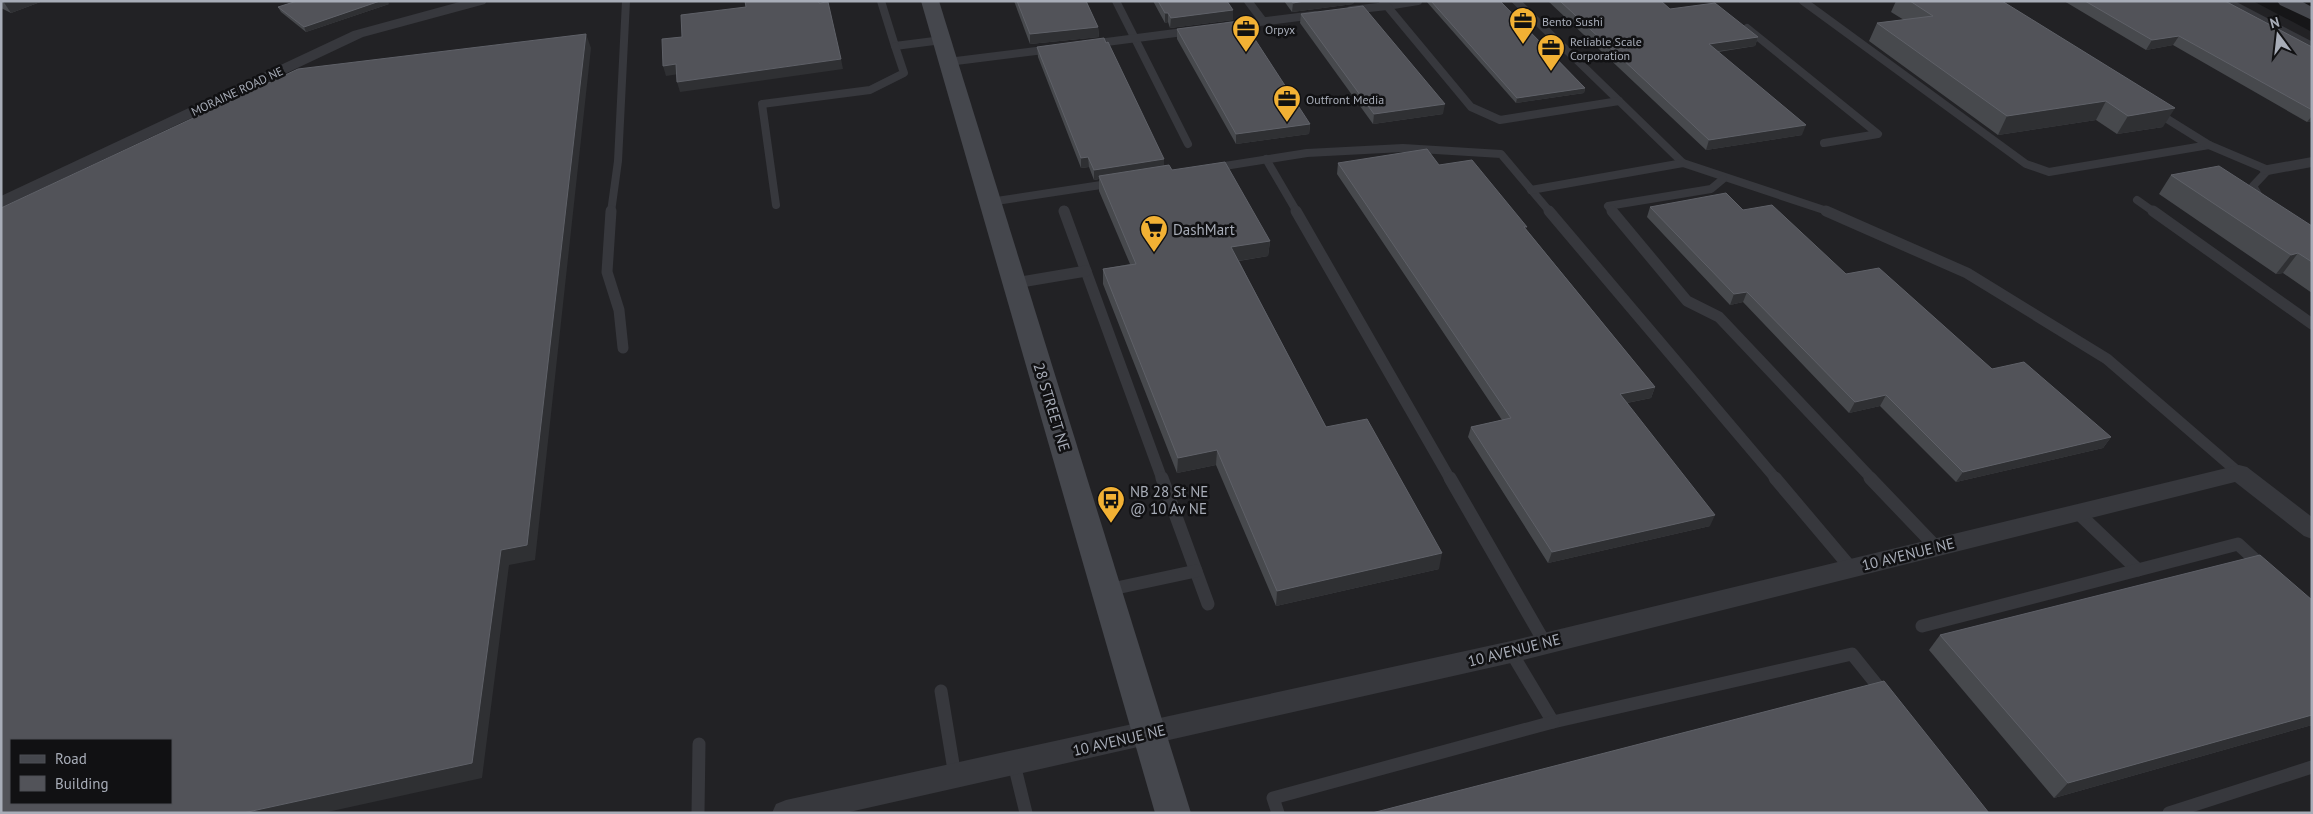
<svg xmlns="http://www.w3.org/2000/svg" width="2313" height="814" font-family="'PT Sans',sans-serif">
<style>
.built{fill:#222225;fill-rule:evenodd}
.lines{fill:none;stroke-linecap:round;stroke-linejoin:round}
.lane-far2{stroke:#37383d;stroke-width:8}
.lane-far1{stroke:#37383d;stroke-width:11}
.lane{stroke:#37383d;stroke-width:13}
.street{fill:#37383d;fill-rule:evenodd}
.secondary{fill:#45474d;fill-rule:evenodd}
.wall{fill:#47494d}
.shaded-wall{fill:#2f3033}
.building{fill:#525359;stroke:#5f6168;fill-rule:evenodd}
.labels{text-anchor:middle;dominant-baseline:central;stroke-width:5;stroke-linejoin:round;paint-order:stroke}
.far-poi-label{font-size:12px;fill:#a8adb8;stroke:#111113;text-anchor:start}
.far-street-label{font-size:12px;fill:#a8adb8;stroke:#111113}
.poi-label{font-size:15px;fill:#a8adb8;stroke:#111113;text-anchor:start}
.street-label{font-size:15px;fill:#a8adb8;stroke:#111113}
</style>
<rect width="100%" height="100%" fill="#161618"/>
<path class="built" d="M1 1H2253L2312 32V813H1ZM11 740H171V803H11Z"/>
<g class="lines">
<g class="lane-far2">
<polyline points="881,1 895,46 942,40"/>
<polyline points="1116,1 1188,144"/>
<polyline points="1248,1 1263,21"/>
<polyline points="1383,1 1387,6 1418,1"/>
<polyline points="1516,1 1683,163"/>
<polyline points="1803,1 2026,164 2049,172 2209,145"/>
<polyline points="2226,1 2312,46"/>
<polyline points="1351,10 1387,6 1471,107 1500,120 1619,101"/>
<polyline points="1227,26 1315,15"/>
<polyline points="1747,28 1878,134 1824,143"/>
<polyline points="1091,44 1191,31"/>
<polyline points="948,62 1052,49"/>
<polyline points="2156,112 2209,145 2268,170 2253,186 2262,201"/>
<polyline points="1266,159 1297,212"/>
<polyline points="1212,168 1307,153 1403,148 1501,154 1550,212"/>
<polyline points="1531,190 1683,163 1830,212"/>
<polyline points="2137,200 2154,212"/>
<polyline points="990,202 1114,183"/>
<polyline points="776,205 762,104 870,90 904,73 895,46"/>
<polyline points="1064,210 1065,212"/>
<polyline points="611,212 618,161 626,1"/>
<polyline points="1613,212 1608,206 1711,189 1723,179"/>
</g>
<g class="lane-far1">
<polyline points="611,211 607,272 619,310 623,348"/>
<polyline points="1064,211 1162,479"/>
<polyline points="1296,211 1450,479"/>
<polyline points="1549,211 1776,479"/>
<polyline points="1612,211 1687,301 1719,317 1872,479"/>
<polyline points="1826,211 1967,273 2107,359 2239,473"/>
<polyline points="2153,211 2312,324"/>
<polyline points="1015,283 1086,271"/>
</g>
<g class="lane">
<polyline points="1162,478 1208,604"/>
<polyline points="1450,478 1545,643"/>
<polyline points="1775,478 1851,568"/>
<polyline points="1870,478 1936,547"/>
<polyline points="2077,512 2138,570"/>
<polyline points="1107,590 1196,571"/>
<polyline points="1922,626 2238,544 2262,566"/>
<polyline points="1511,652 1553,722 1852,654 1885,695"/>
<polyline points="941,691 955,776"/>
<polyline points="1014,764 1026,813"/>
<polyline points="698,813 699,744"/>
<polyline points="1278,813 1273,798 1553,722"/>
<polyline points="2169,813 2312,767"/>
</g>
<g class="street">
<polygon points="463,1 487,1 485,4 363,37 1,208 1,196 353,31"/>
<polygon points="2312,157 2312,167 2268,175 2262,174 2259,170 2262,166"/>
<polygon points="2239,465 2247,467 2312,517 2312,539 2304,536 2235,482 1511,663 845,813 772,813 776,804 786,800 1511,641"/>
</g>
<g class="secondary">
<polygon points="921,1 939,1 1191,813 1155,813"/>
<polygon points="2277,1 2301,1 2312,7 2312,20 2280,5"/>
</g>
</g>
<g class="wall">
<polygon points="1,1 43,1 11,13 1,8"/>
<polygon points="1014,1 1086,1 1098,27 1099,37 1030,44"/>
<polygon points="1153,1 1227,1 1233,10 1233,20 1170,28 1168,22 1165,23"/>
<polygon points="1284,1 1354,1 1353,4 1292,12"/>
<polygon points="1426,1 1500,1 1585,88 1584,93 1516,103"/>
<polygon points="1548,1 1661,1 1670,9 1758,37 1755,46 1718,52 1802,135 1706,150"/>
<polygon points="1896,1 2002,1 2163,127 2117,134 2096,120 1998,135 1869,41 1877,23 1904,20 1891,12"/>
<polygon points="2064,1 2225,1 2312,47 2312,121 2307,122 2173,45 2146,50"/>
<polygon points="389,4 306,32 281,12 278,7"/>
<polygon points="1301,14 1443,114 1373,124 1300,23"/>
<polygon points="1177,29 1310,124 1309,134 1236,144 1177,39"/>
<polygon points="1037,47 1164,166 1172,170 1270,241 1268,256 1239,261 1326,427 1439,569 1276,606 1216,465 1177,473 1103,284 1103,269 1130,264 1099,191 1099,179 1094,180 1089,167 1081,168 1038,57"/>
<polygon points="1338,163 1439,165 1526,229 1655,387 1651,398 1627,403 1710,526 1548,563 1468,437 1471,427 1502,420 1337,174"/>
<polygon points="2171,175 2312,226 2312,293 2283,273 2276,274 2159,194"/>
<polygon points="1650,207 1743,210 1846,274 1992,369 2111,437 2103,448 1956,482 1880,406 1849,413 1743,302 1730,305 1647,217"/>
<polygon points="2312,600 2312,725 2054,798 1929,650 1940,635"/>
</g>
<g class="shaded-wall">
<polygon points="3,1 43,1 11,13"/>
<polygon points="380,1 388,1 389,4 306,32 304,27"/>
<polygon points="1304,1 1354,1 1353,4 1292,12 1293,3"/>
<polygon points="1233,10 1233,20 1170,28 1171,18"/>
<polygon points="1165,13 1168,13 1168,22 1165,23"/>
<polygon points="1098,27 1099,37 1030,44 1030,34"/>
<polygon points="586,34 591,48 535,560 509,565 482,778 323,813 243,813 501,550"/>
<polygon points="2179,36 2173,45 2146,50 2152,40"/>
<polygon points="1758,37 1755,46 1705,53 1709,44"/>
<polygon points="841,59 843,69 680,92 677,82"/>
<polygon points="676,64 679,74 666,76 663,66"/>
<polygon points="1585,88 1584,93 1516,103 1517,98"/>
<polygon points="2106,101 2096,120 1998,135 2007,116"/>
<polygon points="1445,104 1443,114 1373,124 1374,114"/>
<polygon points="2175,108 2163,127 2117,134 2128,116"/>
<polygon points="2312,116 2312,121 2307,122"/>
<polygon points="1310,124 1309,134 1236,144 1236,134"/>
<polygon points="1806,125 1802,135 1706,150 1709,140"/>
<polygon points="1088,157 1089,167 1081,168 1081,158"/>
<polygon points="1164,159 1164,169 1099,176 1099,179 1094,180 1094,170"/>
<polygon points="1270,241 1268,256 1231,262 1231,247"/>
<polygon points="2298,253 2283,273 2276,274 2291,255"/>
<polygon points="1747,292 1743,302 1730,305 1734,294"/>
<polygon points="1655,387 1651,398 1616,405 1620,394"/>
<polygon points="1886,395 1880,406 1849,413 1855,402"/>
<polygon points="2111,437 2103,448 1956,482 1963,472"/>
<polygon points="1217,450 1216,465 1177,473 1178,458"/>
<polygon points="1715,515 1710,526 1548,563 1552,552"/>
<polygon points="1442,553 1439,569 1276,606 1277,591"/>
<polygon points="2312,715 2312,725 2054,798 2068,783"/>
</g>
<g class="building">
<polygon points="297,1 380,1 304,27 278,7"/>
<polygon points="745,1 819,1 819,3 828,2 841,59 677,82 676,64 663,66 662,39 682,37 681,15 746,7"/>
<polygon points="1017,1 1086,1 1098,27 1030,34"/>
<polygon points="1158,1 1227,1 1233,10 1171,18 1168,13 1165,13"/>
<polygon points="1292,1 1304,1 1293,3"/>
<polygon points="1431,1 1500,1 1585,88 1517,98"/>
<polygon points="1560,1 1661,1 1670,9 1715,3 1758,37 1709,44 1806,125 1709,140"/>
<polygon points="1910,1 2002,1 2175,108 2128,116 2106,101 2007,116 1877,23 1933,16"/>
<polygon points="2085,1 2225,1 2312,47 2312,110 2179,36 2152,40"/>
<polygon points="1363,6 1445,104 1374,114 1301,14"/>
<polygon points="1240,21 1242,24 1245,24 1310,124 1236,134 1177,29"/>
<path d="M586 34 527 545 501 550 472 763 243 813H1V208L298 69ZM11 740H171V803H11Z"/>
<polygon points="1104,38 1106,43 1108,42 1164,159 1094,170 1088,157 1081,158 1037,47"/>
<polygon points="1427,149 1439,165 1472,160 1527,227 1524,227 1655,387 1620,394 1715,515 1552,552 1471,427 1511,418 1338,163"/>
<polygon points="1225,162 1270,241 1231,247 1326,427 1367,419 1442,553 1277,591 1217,450 1178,458 1103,269 1136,264 1099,176 1169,165 1172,170"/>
<polygon points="2219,166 2312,226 2312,262 2298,253 2291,255 2171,175"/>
<polygon points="1726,193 1743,210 1772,205 1846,274 1879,268 1992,369 2024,362 2111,437 1963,472 1886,395 1855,402 1747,292 1734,294 1650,207"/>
<polygon points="2260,555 2312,600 2312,715 2068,783 1940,635"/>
<polygon points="1884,681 1989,813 1372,813"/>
</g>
<defs>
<symbol id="office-pin" viewBox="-11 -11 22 30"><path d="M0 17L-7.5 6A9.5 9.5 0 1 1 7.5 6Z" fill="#f2b134" stroke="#111113"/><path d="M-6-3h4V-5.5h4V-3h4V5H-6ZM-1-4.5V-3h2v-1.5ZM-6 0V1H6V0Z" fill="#111"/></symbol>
<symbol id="supermarket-pin" viewBox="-11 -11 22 30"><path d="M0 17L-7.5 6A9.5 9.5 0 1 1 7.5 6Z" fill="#f2b134" stroke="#111113"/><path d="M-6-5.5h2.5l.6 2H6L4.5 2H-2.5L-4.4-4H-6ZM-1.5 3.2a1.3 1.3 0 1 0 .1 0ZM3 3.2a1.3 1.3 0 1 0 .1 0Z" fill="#111"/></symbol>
<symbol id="bus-pin" viewBox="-11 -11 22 30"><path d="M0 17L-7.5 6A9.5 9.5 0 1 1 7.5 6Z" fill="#f2b134" stroke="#111113"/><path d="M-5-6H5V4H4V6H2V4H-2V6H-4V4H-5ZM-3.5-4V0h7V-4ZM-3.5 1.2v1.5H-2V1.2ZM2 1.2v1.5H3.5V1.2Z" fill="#111"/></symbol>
</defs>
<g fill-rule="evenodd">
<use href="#office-pin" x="1507" y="5" width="32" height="43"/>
<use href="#office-pin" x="1230" y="13" width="32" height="43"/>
<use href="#office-pin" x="1535" y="32" width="32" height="43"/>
<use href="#office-pin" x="1271" y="83" width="32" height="43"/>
<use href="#supermarket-pin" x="1138" y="213" width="32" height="43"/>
<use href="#bus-pin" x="1095" y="484" width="32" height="43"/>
</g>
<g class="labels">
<g class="far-poi-label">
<text x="1542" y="21">Bento Sushi</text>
<text x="1265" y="29">Orpyx</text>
<text x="1570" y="41">Reliable Scale<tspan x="1570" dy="14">Corporation</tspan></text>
<text x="1306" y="99">Outfront Media</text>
</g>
<g class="far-street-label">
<text transform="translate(237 91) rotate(-25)">MORAINE ROAD NE</text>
</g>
<g class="poi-label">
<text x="1173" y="229">DashMart</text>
<text x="1130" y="491">NB 28 St NE<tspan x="1130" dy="17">@ 10 Av NE</tspan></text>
</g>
<g class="street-label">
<text transform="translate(1052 407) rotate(73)">28 STREET NE</text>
<text transform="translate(1908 554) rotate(-14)">10 AVENUE NE</text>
<text transform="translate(1514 650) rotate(-14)">10 AVENUE NE</text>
<text transform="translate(1119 740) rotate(-13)">10 AVENUE NE</text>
</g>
</g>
<rect width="2313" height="814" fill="none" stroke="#a8adb8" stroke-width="5"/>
<rect x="10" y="739" width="162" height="65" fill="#111113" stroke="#4d4f55"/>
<rect x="20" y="755" width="25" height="8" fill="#45474d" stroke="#4d4f55"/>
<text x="55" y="764" font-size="15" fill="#a8adb8">Road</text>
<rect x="20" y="776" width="25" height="15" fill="#525359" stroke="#4d4f55"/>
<text x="55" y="789" font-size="15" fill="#a8adb8">Building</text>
<g transform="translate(2278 35) rotate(345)" stroke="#111113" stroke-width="4" paint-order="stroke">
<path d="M0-4L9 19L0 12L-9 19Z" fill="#a8adb8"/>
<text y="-8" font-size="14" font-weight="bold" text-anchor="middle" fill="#a8adb8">N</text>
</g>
</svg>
